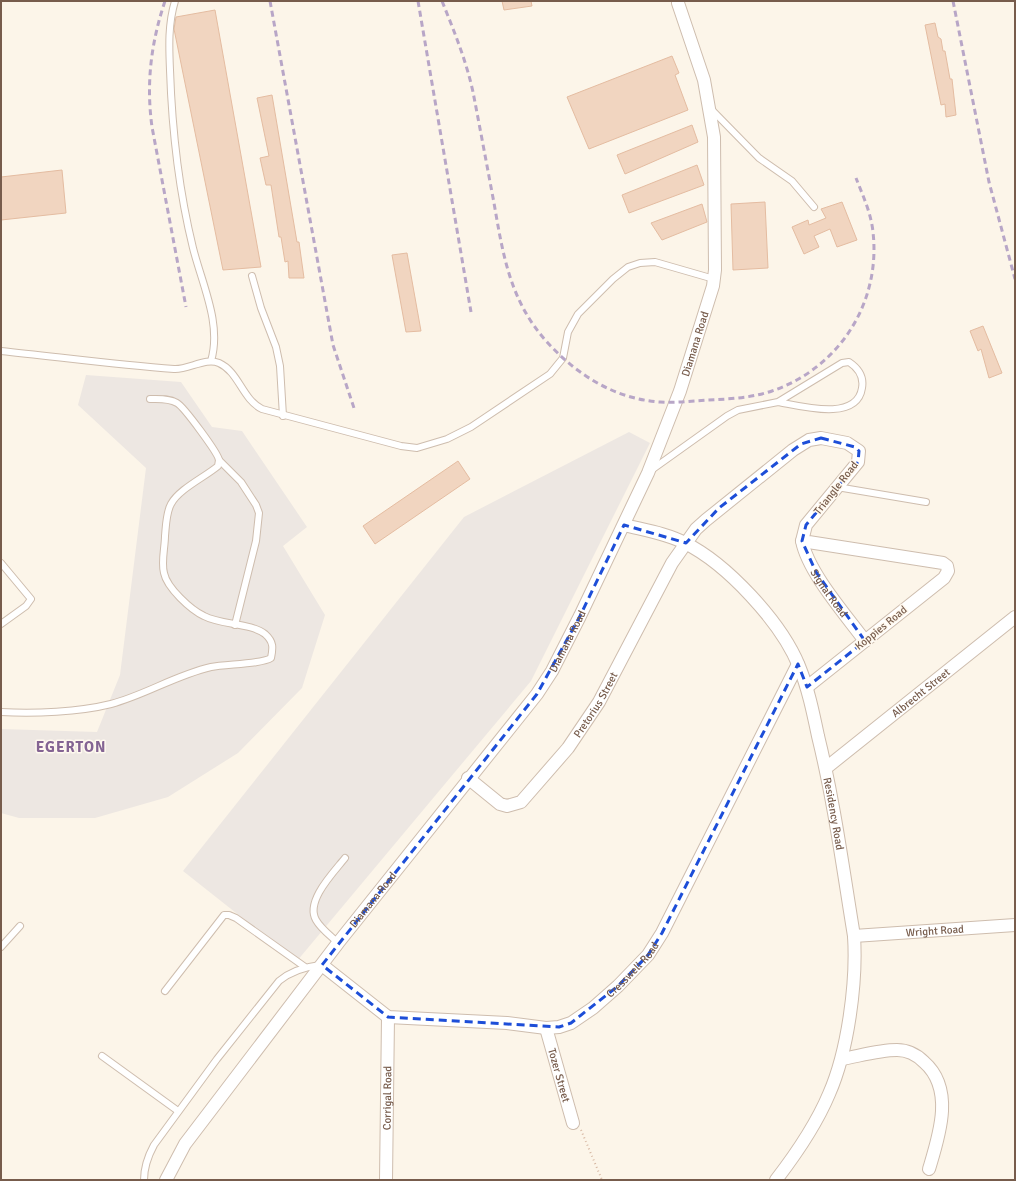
<svg xmlns="http://www.w3.org/2000/svg" width="1016" height="1181" font-family="Signika,sans-serif">
<style>
.industrial{fill:#ede7e2}
.building{fill:#f1d5c0;stroke:#e4bca1}
.lines{fill:none;stroke-linecap:round;stroke-linejoin:round}
.lane-casing{stroke:#cebdae;stroke-width:8}
.street-casing{stroke:#cebdae;stroke-width:14}
.path{stroke:#d7b8a3;stroke-width:2;stroke-dasharray:1 3;stroke-linecap:butt}
.lane{stroke:#fff;stroke-width:6}
.street{stroke:#fff;stroke-width:12}
.rail{stroke:#b8a6c7;stroke-width:3;stroke-dasharray:6 4;stroke-linecap:butt}
.marked{fill:none;stroke:#1d4ed8;stroke-width:3;stroke-dasharray:8 5;stroke-linejoin:round}
.labels{text-anchor:middle;dominant-baseline:central;stroke-width:3;stroke-linejoin:round;paint-order:stroke}
.street-label{font-size:11px;fill:#775c4c;stroke:#fff9ef}
.district-label{font-size:15px;font-weight:bold;letter-spacing:1px;fill:#846493;stroke:#fff9ef}
</style>
<rect width="100%" height="100%" fill="#fcf5e9"/>
<g class="industrial">
<polygon points="86,375 181,382 212,427 242,431 307,527 283,546 325,615 302,688 238,753 168,797 95,818 19,818 1,813 1,729 97,732 120,675 146,468 78,405"/>
<polygon points="629,432 650,443 531,681 297,961 183,871 464,517"/>
</g>
<g class="building">
<polygon points="502,1 531,1 532,6 504,10"/>
<polygon points="215,10 261,267 223,270 174,29 176,17"/>
<polygon points="935,23 938,37 941,39 943,51 945,51 950,79 952,79 956,115 946,117 945,104 941,105 925,25"/>
<polygon points="672,56 679,73 675,75 688,110 589,149 567,97"/>
<polygon points="272,95 297,242 299,242 304,278 289,278 288,261 285,262 281,237 279,237 271,185 266,185 260,158 269,156 257,98"/>
<polygon points="692,125 698,142 625,174 617,155"/>
<polygon points="697,165 704,185 629,213 622,195"/>
<polygon points="62,170 66,213 1,220 1,177"/>
<polygon points="765,202 768,268 733,270 731,204"/>
<polygon points="842,202 857,240 837,247 830,229 814,236 819,247 804,254 792,227 808,220 809,225 826,218 821,209"/>
<polygon points="702,204 707,222 662,240 651,223"/>
<polygon points="407,253 421,331 406,332 392,255"/>
<polygon points="983,326 1002,373 989,378 981,349 978,351 970,331"/>
<polygon points="458,461 470,479 375,544 363,526"/>
</g>
<g class="lines">
<defs>
<g id="lane">
<path d="M175 1C168 24 169 47 170 70 172 130 179 191 193 248 202 284 222 324 211 361"/>
<polyline points="710,108 759,158 792,181 814,207"/>
<polyline points="252,276 261,308 276,347 280,366 283,416"/>
<path d="M1 351C59 357 117 365 174 369 188 370 206 357 219 363 239 372 242 399 262 409L401 446 417 448 447 439 471 427 550 374 563 358 568 332 578 314 613 279 628 267 640 263 655 262 714 279"/>
<polyline points="219,460 241,482 256,505 259,513 256,541 235,625"/>
<path d="M650 471 727 416 738 410 778 402 842 363 849 362C858 368 864 377 862 388 857 422 801 406 778 402"/>
<polyline points="837,487 926,502"/>
<polyline points="1,563 31,599 26,606 1,624"/>
<path d="M1 712C34 714 79 712 111 704 145 695 176 675 211 667 226 664 262 664 271 658 273 648 274 642 265 634 251 623 221 625 204 616 191 610 167 588 164 573 161 562 165 547 165 536 166 526 166 513 171 504 179 489 205 477 218 466 218 465 219 461 219 460 218 453 184 407 177 403 169 398 158 399 150 399"/>
<path d="M338 943C331 936 321 929 316 920 305 901 334 872 345 858"/>
<polyline points="1,947 20,926"/>
<polyline points="165,991 224,915 229,915 236,918 305,967"/>
<polyline points="102,1056 178,1111"/>
<path d="M144 1180C144 1166 148 1156 154 1145L217 1059 279 981C291 971 304 967 320 965"/>
</g>
<g id="street">
<path id="s1" d="M624 525C644 530 666 533 685 543 727 564 781 622 799 666 808 688 813 712 818 736 834 801 843 869 854 936 857 982 848 1051 829 1094 816 1125 796 1154 776 1180"/>
<path id="s2" d="M802 541C808 572 845 614 865 641"/>
<path id="s3" d="M826 768 1015 617"/>
<path id="s4" d="M468 778 500 804 507 806 521 802 568 748 599 702 672 563 696 529 706 520 793 450 809 440 821 438 847 443 859 451 858 462 806 525 802 541 943 563 947 566 948 571 944 578 807 687"/>
<path id="s5" d="M854 936 1015 925"/>
<path id="s6" d="M322 965 388 1017 507 1023 546 1028 559 1027 571 1023 593 1008 618 986 648 955 662 933 798 664"/>
<path id="s7" d="M546 1028 573 1123"/>
<path d="M842 1059C859 1056 879 1050 897 1050 907 1050 917 1055 924 1062 955 1089 939 1136 929 1169"/>
<path id="s8" d="M166 1180 185 1144 338 943 537 694 552 671 580 616 648 473 680 391 713 286 715 270 714 137 704 80 678 3"/>
<path id="s9" d="M386 1180 388 1017"/>
</g>
</defs>
<use href="#lane" class="lane-casing"/>
<use href="#street" class="street-casing"/>
<polyline class="path" points="581,1130 602,1180"/>
<use href="#lane" class="lane"/>
<use href="#street" class="street"/>
<g class="rail">
<path d="M165 1C151 43 146 83 152 127L186 307"/>
<polyline points="270,1 333,345 354,408"/>
<polyline points="418,1 471,312"/>
<path d="M442 1C454 31 466 60 473 92 480 128 487 166 494 203 503 255 510 301 547 342 577 375 615 399 660 402 676 403 692 401 708 400 729 399 751 398 772 391 839 368 881 303 873 232 871 213 863 196 856 178"/>
<polyline points="953,1 989,182 1015,279"/>
</g>
</g>
<path class="marked" d="M821 438 855 447 859 451 858 462 806 525 802 541 816 572 865 641 807 687 798 664 662 933 648 955 618 986 571 1023 559 1027 388 1017 322 965 537 694 580 616 624 525 686 543 719 508 801 444Z"/>
<g class="labels">
<g class="street-label">
<text stroke="none"><textPath href="#s8" startOffset="997">Diamana Road</textPath></text>
<text transform="translate(836 488) rotate(-52)">Triangle Road</text>
<text stroke="none"><textPath href="#s2" startOffset="59">Signal Road</textPath></text>
<text transform="translate(881 628) rotate(-39)">Koppies Road</text>
<text stroke="none"><textPath href="#s8" startOffset="673">Diamana Road</textPath></text>
<text stroke="none"><textPath href="#s3" startOffset="121">Albrecht Street</textPath></text>
<text stroke="none"><textPath href="#s4" startOffset="186">Pretorius Street</textPath></text>
<text stroke="none"><textPath href="#s1" startOffset="386">Residency Road</textPath></text>
<text stroke="none"><textPath href="#s8" startOffset="349">Diamana Road</textPath></text>
<text stroke="none"><textPath href="#s5" startOffset="81">Wright Road</textPath></text>
<text stroke="none"><textPath href="#s6" startOffset="350">Cresswell Road</textPath></text>
<text stroke="none"><textPath href="#s7" startOffset="49">Tozer Street</textPath></text>
<text stroke="none"><textPath href="#s9" startOffset="82">Corrigal Road</textPath></text>
</g>
<g class="district-label">
<text x="71" y="747">EGERTON</text>
</g>
</g>
<rect width="1016" height="1181" fill="none" stroke="#775c4c" stroke-width="4"/>
</svg>
